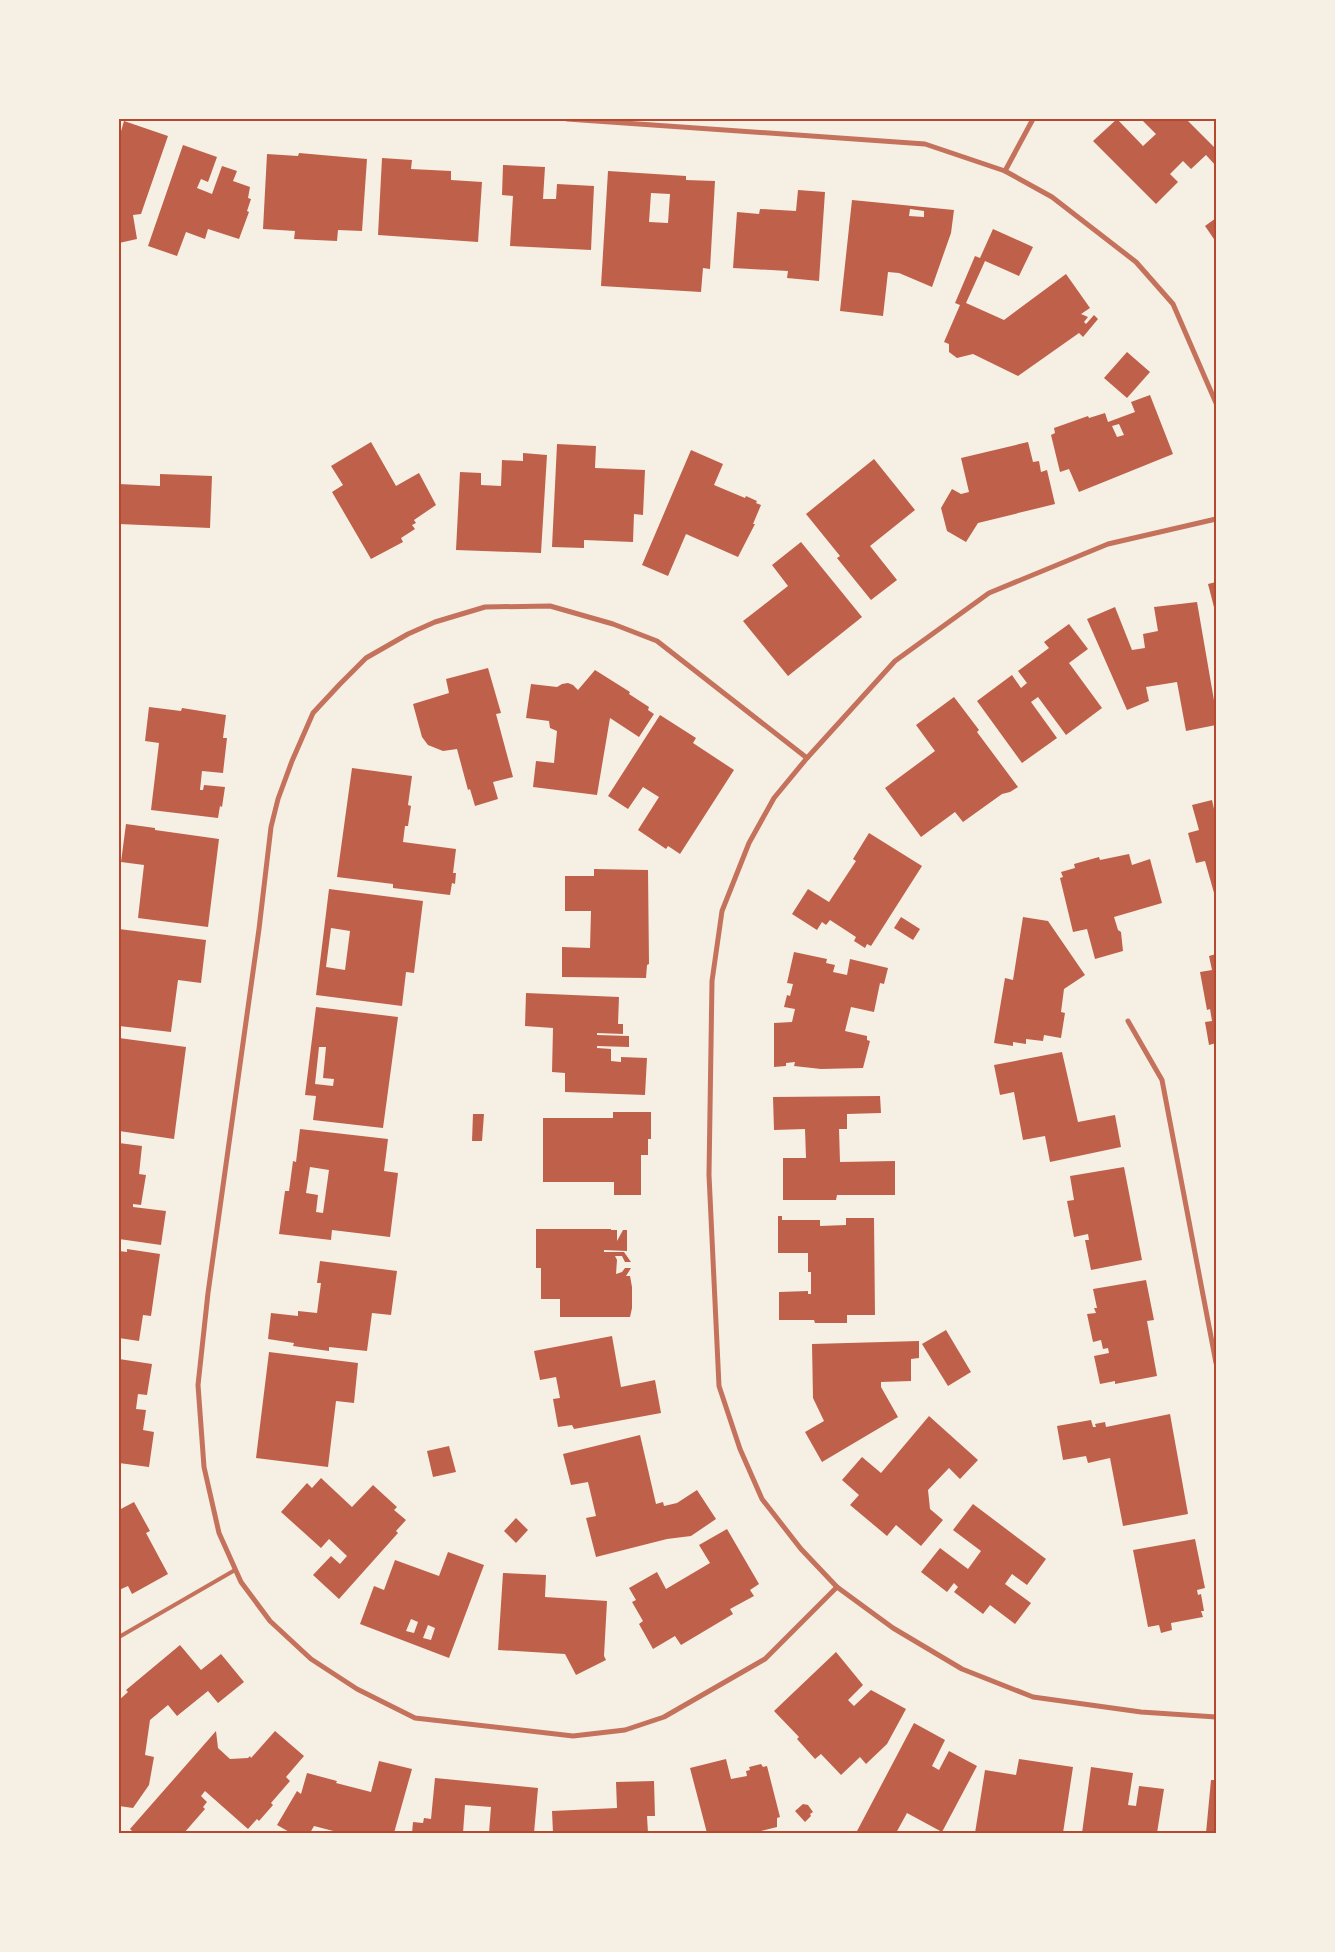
<svg xmlns="http://www.w3.org/2000/svg" width="1335" height="1952" font-family="Manrope,sans-serif">
<style>
.building{fill:#bf614a;fill-rule:evenodd}
.lines{fill:none;stroke-linecap:round;stroke-linejoin:round}
.service{stroke:#c5725c;stroke-width:4}
.minor{stroke:#c5725c;stroke-width:5}
.neatline{fill:none;stroke:#b5482f;stroke-width:2}
</style>
<rect width="100%" height="100%" fill="#f6efe4"/>
<g class="building">
<polygon points="1117,119 1143,146 1156,134 1141,119 1186,119 1216,149 1216,166 1206,155 1191,169 1183,161 1170,174 1178,182 1156,204 1093,141"/>
<polygon points="124,121 168,136 141,214 133,215 137,239 119,243 119,138"/>
<polygon points="183,145 217,157 208,182 201,179 197,188 212,194 222,166 237,171 233,181 250,187 248,198 251,199 247,211 249,212 239,239 208,229 205,239 186,232 177,256 148,246"/>
<polygon points="299,153 367,159 362,231 338,230 337,241 294,239 295,231 263,229 267,154 298,156"/>
<polygon points="382,158 412,160 411,169 451,171 451,180 482,182 478,242 378,235"/>
<polygon points="503,165 545,167 543,199 556,199 557,184 594,186 591,250 510,246 513,196 502,195"/>
<path d="M608 171 686 176V180L715 181 710 269 703 268 701 292 601 286ZM651 193 670 194 668 223 649 222Z"/>
<polygon points="798,190 825,192 819,281 787,278 788,271 733,268 737,212 759,214 760,209 796,211"/>
<path d="M852 200 954 210 951 233 932 287 899 273 888 272 883 316 840 311ZM910 209 924 211V217L909 216Z"/>
<polygon points="1216,218 1216,242 1205,226"/>
<polygon points="993,229 1033,247 1019,276 985,261 966,303 1004,320 1066,274 1090,308 1081,314 1088,317 1084,322 1086,324 1094,315 1098,319 1083,337 1079,333 1018,376 973,354 957,358 949,352 949,344 944,342 960,305 955,303 975,256 980,258"/>
<polygon points="1127,352 1150,372 1127,398 1104,378"/>
<path d="M1150 395 1173 454 1079 492 1069 469 1060 472 1051 435 1055 433 1054 428 1088 416 1089 418 1105 413 1108 422 1135 412 1131 402ZM1119 424 1124 435 1117 437 1112 426Z"/>
<polygon points="371,442 396,486 419,473 436,505 414,520 416,523 412,525 415,529 401,538 403,542 371,559 332,492 343,485 331,466"/>
<polygon points="1028,442 1033,462 1039,461 1041,472 1047,470 1055,504 978,523 966,542 947,531 941,508 952,489 961,494 969,492 961,458"/>
<polygon points="557,444 596,446 595,468 645,470 643,515 634,514 633,542 584,540 584,548 552,547"/>
<polygon points="691,450 723,464 714,485 745,498 746,496 757,501 756,503 761,505 753,524 755,524 738,557 686,534 668,576 642,565"/>
<polygon points="523,453 547,455 541,553 456,550 460,472 481,473 481,485 501,486 502,460 523,461"/>
<polygon points="874,459 915,510 870,546 897,580 871,600 837,558 840,556 806,514"/>
<polygon points="160,474 212,476 210,528 119,524 119,484 160,486"/>
<polygon points="801,542 862,617 788,676 743,621 788,586 772,565"/>
<polygon points="1216,582 1216,611 1215,611 1208,584"/>
<polygon points="1197,602 1216,712 1216,725 1186,731 1177,682 1146,687 1149,701 1127,710 1087,619 1115,607 1132,650 1145,648 1143,634 1158,631 1154,607"/>
<polygon points="1069,624 1088,649 1069,663 1102,708 1066,735 1038,697 1031,702 1057,738 1022,763 977,701 1012,675 1021,688 1027,683 1018,671 1049,648 1044,642"/>
<polygon points="488,668 501,713 496,714 513,777 493,782 498,799 475,806 470,789 468,790 457,749 443,751 428,745 422,737 413,704 449,693 446,679"/>
<polygon points="595,670 630,692 629,694 649,707 648,710 654,714 639,737 610,718 597,795 533,787 536,761 554,763 557,731 550,728 549,721 526,718 531,684 557,687 562,684 568,683 573,685 578,690"/>
<polygon points="954,697 979,730 977,732 1018,787 1010,792 1002,794 963,822 955,812 921,837 885,788 935,751 916,725"/>
<polygon points="149,707 181,711 182,708 226,715 223,738 227,738 223,773 202,771 200,790 203,790 204,785 225,787 222,807 220,806 218,818 151,810 159,743 145,741"/>
<polygon points="660,715 696,738 693,743 734,770 680,854 668,846 666,849 638,830 659,797 643,787 628,809 608,796"/>
<polygon points="352,768 412,776 408,805 411,806 408,826 405,826 403,842 456,849 453,873 456,873 455,884 452,883 450,895 393,888 393,884 337,877"/>
<polygon points="1212,800 1214,809 1216,808 1216,900 1205,861 1196,863 1188,833 1199,830 1192,805"/>
<polygon points="126,824 155,828 155,830 219,839 208,927 138,918 144,865 121,862"/>
<polygon points="869,833 922,866 871,946 867,944 865,948 854,941 856,937 830,920 826,925 822,922 817,930 792,914 808,889 829,902 856,861 853,859"/>
<polygon points="1129,854 1132,865 1150,859 1162,903 1114,917 1118,930 1121,932 1123,951 1095,959 1087,929 1073,932 1060,878 1063,877 1061,872 1075,868 1074,864 1099,857 1100,860"/>
<polygon points="594,869 648,870 649,964 647,965 646,978 562,977 562,947 590,948 591,911 565,911 565,876 594,876"/>
<path d="M329 889 423 901 414 973 406 972 402 1006 316 995ZM331 928 350 931 345 970 326 967Z"/>
<polygon points="901,917 920,929 913,940 894,928"/>
<polygon points="1023,917 1048,921 1085,975 1064,989 1061,1012 1065,1013 1061,1038 1044,1035 1043,1041 1026,1039 1026,1044 1013,1042 1013,1046 994,1043 1005,978 1013,980"/>
<polygon points="119,929 206,940 201,983 178,980 171,1032 119,1026 119,971 121,951 119,951"/>
<polygon points="794,952 827,959 826,963 835,965 833,972 847,975 850,959 888,968 884,984 880,983 874,1012 851,1007 845,1031 867,1036 867,1040 870,1041 863,1068 821,1069 794,1066 795,1062 786,1063 786,1066 774,1067 774,1023 792,1022 795,1009 784,1007 787,995 790,996 793,984 787,983"/>
<polygon points="1216,954 1216,1043 1209,1045 1205,1022 1212,1021 1210,1009 1207,1010 1200,972 1212,970 1209,956"/>
<polygon points="526,993 619,997 618,1024 623,1024 623,1034 597,1033 597,1035 629,1036 629,1047 597,1046 597,1048 611,1049 611,1061 621,1062 621,1057 647,1058 645,1095 565,1092 565,1073 552,1072 553,1028 525,1026"/>
<path d="M316 1007 398 1017 383 1128 313 1120 316 1096 305 1095ZM319 1047H326L323 1078 334 1079 333 1086 315 1084Z"/>
<polygon points="119,1038 186,1047 174,1139 119,1131"/>
<polygon points="1062,1052 1078,1122 1115,1115 1121,1147 1050,1162 1045,1136 1023,1140 1014,1092 1000,1095 994,1065"/>
<polygon points="880,1096 881,1113 847,1114 847,1129 839,1129 840,1162 895,1161 895,1195 837,1195 836,1200 783,1200 783,1158 806,1158 805,1129 774,1130 773,1097"/>
<polygon points="613,1112 651,1112 651,1139 648,1139 648,1155 641,1155 641,1195 614,1195 614,1182 543,1182 543,1118 613,1118"/>
<polygon points="473,1114 484,1114 482,1141 472,1141"/>
<path d="M300 1129 388 1139 384 1171 398 1173 390 1237 332 1230 331 1240 279 1234 285 1191H289L293 1161 296 1162ZM310 1167 329 1170 323 1213 316 1212 318 1195 306 1193Z"/>
<polygon points="119,1143 142,1146 139,1174 146,1175 141,1205 133,1204 133,1207 166,1211 161,1245 119,1239"/>
<polygon points="1124,1167 1142,1260 1091,1270 1085,1240 1089,1240 1088,1234 1074,1237 1067,1201 1074,1200 1070,1176"/>
<polygon points="778,1216 782,1216 782,1220 820,1220 820,1226 846,1225 846,1218 874,1218 875,1315 847,1315 847,1323 815,1323 814,1320 779,1320 779,1292 808,1291 808,1294 811,1294 811,1272 808,1272 808,1253 778,1253"/>
<polygon points="536,1229 611,1229 611,1230 617,1230 617,1241 623,1230 627,1230 627,1251 604,1250 604,1252 624,1252 631,1262 625,1262 622,1256 615,1256 617,1260 616,1274 622,1272 625,1268 631,1268 626,1276 630,1276 632,1287 632,1308 630,1317 560,1317 560,1299 541,1299 541,1268 536,1268"/>
<polygon points="127,1249 160,1254 151,1316 143,1315 139,1341 119,1338 119,1251 127,1252"/>
<polygon points="320,1261 397,1271 391,1315 372,1313 367,1351 329,1347 329,1351 293,1346 294,1343 268,1339 271,1313 298,1316 298,1311 317,1313 321,1283 317,1283"/>
<polygon points="1146,1280 1154,1320 1147,1321 1157,1376 1115,1384 1115,1381 1100,1384 1094,1356 1109,1353 1108,1348 1103,1349 1101,1340 1093,1342 1087,1314 1096,1313 1094,1308 1097,1308 1093,1289"/>
<polygon points="946,1330 971,1372 948,1386 922,1344"/>
<polygon points="612,1336 621,1387 655,1380 661,1413 574,1429 572,1425 558,1427 553,1399 560,1398 556,1377 540,1380 534,1351"/>
<polygon points="919,1341 919,1358 911,1359 911,1381 881,1382 881,1387 898,1417 822,1462 805,1432 824,1421 813,1398 812,1344"/>
<polygon points="269,1352 358,1363 354,1403 336,1401 328,1467 256,1458"/>
<polygon points="119,1359 152,1364 147,1395 138,1394 136,1409 146,1410 143,1430 154,1432 149,1467 119,1463"/>
<polygon points="1170,1414 1188,1514 1123,1526 1110,1458 1088,1463 1086,1456 1063,1460 1057,1426 1091,1420 1093,1427 1096,1427 1095,1424 1105,1422 1106,1427"/>
<polygon points="929,1416 978,1460 960,1479 949,1468 928,1490 930,1509 943,1520 921,1546 896,1525 887,1536 850,1505 859,1495 842,1480 862,1457 881,1473"/>
<polygon points="640,1435 656,1504 663,1502 664,1506 677,1503 697,1490 716,1519 691,1536 667,1539 596,1557 586,1518 596,1516 588,1482 571,1485 563,1454"/>
<polygon points="449,1446 456,1472 433,1477 427,1451"/>
<polygon points="321,1478 352,1507 373,1485 397,1507 394,1510 406,1520 396,1531 398,1533 339,1599 313,1575 331,1556 340,1564 347,1556 329,1539 321,1548 281,1512 307,1483 312,1488"/>
<polygon points="134,1502 150,1531 146,1533 168,1574 132,1594 128,1586 119,1590 119,1510"/>
<polygon points="973,1504 1046,1559 1027,1585 1012,1574 1005,1584 1031,1603 1015,1624 990,1605 983,1614 954,1592 958,1587 954,1583 947,1592 921,1572 940,1548 968,1569 981,1551 953,1530"/>
<polygon points="516,1518 528,1530 516,1543 504,1531"/>
<polygon points="727,1529 759,1584 750,1590 754,1596 730,1609 733,1614 681,1645 675,1636 653,1649 639,1624 643,1621 632,1602 636,1600 629,1588 657,1572 666,1589 710,1563 699,1545"/>
<polygon points="1195,1539 1205,1588 1197,1590 1198,1595 1201,1594 1204,1611 1201,1611 1203,1617 1171,1623 1172,1630 1161,1633 1159,1625 1148,1627 1133,1550"/>
<path d="M448 1552 484 1565 449 1658 360 1624 374 1586 384 1590 395 1560 439 1576ZM411 1619 418 1622 414 1633 406 1631ZM428 1625 435 1628 431 1640 423 1638Z"/>
<polygon points="503,1573 546,1575 545,1597 607,1601 604,1656 606,1660 576,1675 565,1654 498,1650"/>
<polygon points="180,1645 201,1670 221,1654 244,1682 218,1703 208,1691 177,1716 168,1705 150,1720 145,1755 154,1757 149,1785 133,1808 119,1806 119,1700 128,1692 126,1690"/>
<polygon points="836,1652 863,1685 848,1700 854,1706 871,1690 906,1709 887,1744 866,1764 860,1757 841,1775 821,1754 815,1759 797,1739 799,1737 774,1711"/>
<polygon points="914,1723 945,1740 932,1766 939,1770 949,1751 977,1766 942,1832 907,1813 896,1833 856,1833"/>
<polygon points="216,1731 218,1748 230,1759 248,1758 250,1756 251,1758 275,1731 304,1756 286,1777 290,1781 271,1803 273,1805 259,1821 257,1819 248,1829 205,1791 201,1796 207,1802 203,1807 205,1809 184,1833 134,1833 130,1829"/>
<polygon points="726,1759 731,1779 747,1776 746,1771 750,1770 749,1767 761,1764 763,1767 767,1766 780,1817 777,1818 777,1827 753,1833 707,1833 690,1768"/>
<polygon points="1019,1759 1073,1767 1063,1833 975,1833 985,1770 1016,1775"/>
<polygon points="379,1761 412,1769 394,1833 341,1833 314,1826 310,1833 291,1833 277,1825 297,1791 301,1794 307,1773 337,1781 336,1783 371,1792"/>
<polygon points="1091,1767 1133,1773 1128,1805 1136,1806 1139,1786 1164,1789 1157,1833 1082,1833"/>
<polygon points="435,1778 538,1788 534,1833 489,1833 491,1807 465,1805 463,1833 412,1833 413,1822 423,1823 424,1818 431,1819"/>
<polygon points="1211,1780 1216,1780 1216,1833 1206,1833"/>
<polygon points="654,1781 655,1816 647,1816 648,1833 553,1833 552,1811 617,1808 616,1782"/>
<polygon points="803,1804 808,1805 813,1812 810,1814 811,1816 805,1822 795,1811"/>
</g>
<g class="lines">
<polyline class="service" points="119,1637 235,1570"/>
<g class="minor">
<polyline points="567,119 925,144 1005,171 1052,197 1136,262 1173,304 1216,403"/>
<polyline points="1005,171 1033,119"/>
<polyline points="1216,519 1108,544 989,593 895,661 807,758 774,798 749,843 722,911 712,981 709,1175 719,1386 740,1449 762,1499 801,1549 837,1587 893,1628 962,1669 1033,1697 1141,1712 1216,1717"/>
<polyline points="807,758 657,641 613,624 550,606 485,607 435,622 408,634 366,658 340,684 313,713 292,761 278,799 271,827 259,929 208,1293 198,1385 204,1467 219,1533 241,1582 270,1621 311,1659 357,1689 415,1718 573,1736 625,1730 664,1717 765,1659 837,1587"/>
<polyline points="1128,1021 1162,1080 1216,1363"/>
</g>
</g>
<rect width="1335" height="1952" fill="none" stroke="#f6efe4" stroke-width="240"/>
<rect x="120" y="120" width="1095" height="1712" class="neatline"/>
</svg>
